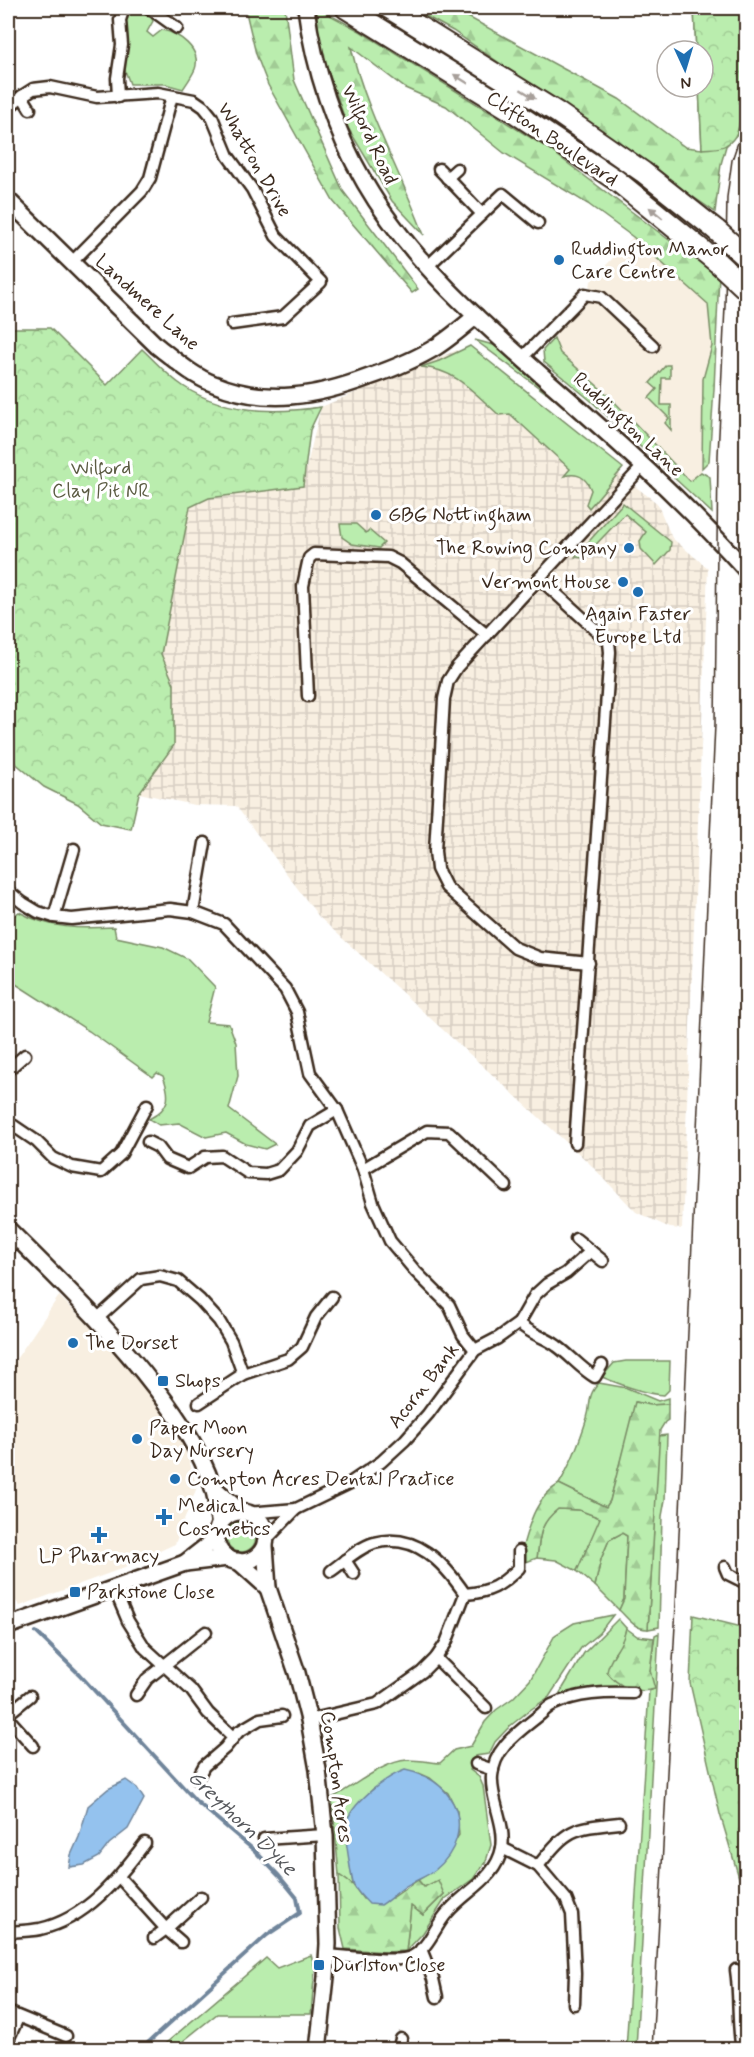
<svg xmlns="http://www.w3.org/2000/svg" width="754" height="2057" font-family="Mynerve,sans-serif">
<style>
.built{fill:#f8efe1}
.industrial{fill:url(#industrial-grid)}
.grass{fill:#baedae;stroke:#7a8c66;stroke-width:1.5}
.forest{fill:url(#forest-firs);stroke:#7a8c66;stroke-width:1.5}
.park{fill:url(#park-crowns);stroke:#7a8c66;stroke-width:1.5}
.water{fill:#94c2ee;stroke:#70859b;stroke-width:1.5}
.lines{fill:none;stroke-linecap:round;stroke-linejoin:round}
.stream{stroke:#70859b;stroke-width:4}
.street-casing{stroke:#3b2a1e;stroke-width:15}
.secondary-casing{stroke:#3b2a1e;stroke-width:20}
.highway-casing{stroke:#3b2a1e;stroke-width:24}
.street{stroke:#fff;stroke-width:10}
.secondary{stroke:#fff;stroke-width:15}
.highway{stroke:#fff;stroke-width:20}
.tram{stroke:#3b2a1e;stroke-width:1.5}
.highway-bridge-casing{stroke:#3b2a1e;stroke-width:24;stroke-linecap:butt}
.highway-bridge{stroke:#fff;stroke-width:20}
.oneway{fill:#a79f9a}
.poi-dot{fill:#1f6fb2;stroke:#fff;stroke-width:2}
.labels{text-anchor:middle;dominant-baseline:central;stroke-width:6;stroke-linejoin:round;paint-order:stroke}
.street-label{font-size:20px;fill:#3b2a1e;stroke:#fff}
.poi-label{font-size:20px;fill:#3b2a1e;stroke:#fff;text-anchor:start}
.park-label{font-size:20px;fill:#5b5b42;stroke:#fff}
.water-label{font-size:21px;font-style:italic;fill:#56585c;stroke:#fff}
</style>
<defs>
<pattern id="industrial-grid" width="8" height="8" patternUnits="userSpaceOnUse" patternTransform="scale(1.5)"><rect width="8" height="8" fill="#f8efe1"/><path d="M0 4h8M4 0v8" fill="none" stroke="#d6cdc1"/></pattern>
<pattern id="forest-firs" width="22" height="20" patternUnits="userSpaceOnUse" patternTransform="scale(1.5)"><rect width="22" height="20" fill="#baedae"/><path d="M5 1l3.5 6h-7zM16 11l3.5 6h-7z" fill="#a1cb95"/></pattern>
<pattern id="park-crowns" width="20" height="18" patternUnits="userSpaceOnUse" patternTransform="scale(1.5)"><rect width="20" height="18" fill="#baedae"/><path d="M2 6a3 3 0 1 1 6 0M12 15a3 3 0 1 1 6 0" fill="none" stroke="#a1cb95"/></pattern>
</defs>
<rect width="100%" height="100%" fill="#fff"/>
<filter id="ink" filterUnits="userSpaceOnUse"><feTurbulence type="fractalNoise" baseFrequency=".0167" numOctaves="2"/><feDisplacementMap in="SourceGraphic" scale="12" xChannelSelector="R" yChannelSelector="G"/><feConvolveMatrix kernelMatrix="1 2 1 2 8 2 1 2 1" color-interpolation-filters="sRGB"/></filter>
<g filter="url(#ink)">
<g class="built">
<polygon points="633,237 708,304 712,346 703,379 701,472 690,481 610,396 560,353 554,335 588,302 591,281"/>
<polygon points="59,1296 115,1351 148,1392 186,1451 197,1487 175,1544 118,1570 20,1606 8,1592 8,1371"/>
</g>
<polygon class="industrial" points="457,350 657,503 672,538 708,568 682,1229 670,1228 636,1212 588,1162 319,917 236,806 194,805 139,793 174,745 174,684 161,654 190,507 209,498 302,486 321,407"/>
<g class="grass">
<path d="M139 9 148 12 153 21 147 32 153 37 162 30C178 33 202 49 195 69 192 76 187 83 183 89L165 84H130L124 68 128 44 126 22 130 13Z"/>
<polygon points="554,338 560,353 609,396 690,481 701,472 710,477 712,513 590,400 544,362 543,350"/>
<polygon points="475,340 497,346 547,390 545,392"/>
<path d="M470 346 623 468 589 508 586 504 591 490C586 477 578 472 564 476L570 469 510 414 499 415C475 394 456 369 421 367L439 361Z"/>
<polygon points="666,365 670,365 670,378 662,378 661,405 671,405 671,430 665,423 669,418 649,398 657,389 650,383"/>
<polygon points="623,503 671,542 670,550 656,565 641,549 640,541 646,532 625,514 583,558 575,557"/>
<polygon points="340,524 356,524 366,533 369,530 384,543 379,548 352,544 342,537"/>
<path d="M19 912C50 929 80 929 114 927L116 937 163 947 188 959 215 987 206 1022 229 1024 236 1043 238 1076 229 1109 275 1144 265 1149 246 1144 226 1133 206 1137 179 1123 159 1125 149 1119C170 1108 171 1097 163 1076L157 1073 153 1077 89 1031 8 979V920Z"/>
<path d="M626 1361H670L669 1390 664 1395C647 1394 619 1384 602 1377L614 1363Z"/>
<path d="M599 1383 627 1388 658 1401 668 1398V1404L650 1405 636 1402 610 1501 606 1507 559 1484C571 1464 580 1440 587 1418 592 1402 586 1397 599 1383Z"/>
<polygon points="667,1435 665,1500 662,1516 659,1627 648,1629 659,1436"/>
<path d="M558 1509 579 1510 601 1518 577 1571 556 1560 537 1558C540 1536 539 1524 558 1509Z"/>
<circle cx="241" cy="1537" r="15"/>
<polygon points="622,1533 627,1536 624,1599 619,1610 595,1586 601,1559 609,1540"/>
<path d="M613 1615 599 1633 581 1648 549 1697 530 1710 510 1726 495 1742 489 1754 475 1756 470 1770 479 1777 483 1786 491 1845 486 1861 473 1879 445 1899 423 1933 406 1951 411 1905 423 1915 444 1894 424 1887 418 1880 436 1869 459 1835 457 1811 448 1793 430 1778 419 1773 373 1789 357 1806 345 1827 353 1885 339 1875 332 1798C353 1787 384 1761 407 1760 418 1760 430 1762 440 1763L454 1750 471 1746 485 1722 496 1710 513 1698 530 1680 555 1635 574 1623Z"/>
<polygon points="618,1619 626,1628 623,1643 614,1654 628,1688 581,1690 557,1698 584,1653"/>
<polygon points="659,1633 636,2049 626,2050 649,1691 654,1689 650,1671 655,1635"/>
<polygon points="311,1955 315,1968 311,2014 217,2014 173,2049 159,2049 266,1958 277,1968"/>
</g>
<g class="forest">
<polygon points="245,8 285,8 294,80 343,191 418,289 412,293 333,201 268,85 256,54"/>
<path d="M317 8 360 31 549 149 681 249 719 274 714 389 709 461 702 468 703 379 712 346 708 304 633 237 588 204 504 153 446 106 405 88 351 47C366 113 401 173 424 235L392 201 348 128 318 42Z"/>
<polygon points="411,8 466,8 468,17 619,99 685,147 702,149 699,87 703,87 703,51 696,51 694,8 739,132 726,146 721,164 715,212 453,31"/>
<path d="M635 1402 650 1405 668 1404V1420L665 1422 660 1430 648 1629C635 1630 628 1618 619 1610L624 1599 627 1536 622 1533 609 1540 601 1559 595 1586 577 1571 600 1518 579 1510 558 1509C539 1524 540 1536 537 1558L526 1562 521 1552C529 1526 534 1499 559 1484L606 1507 610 1501Z"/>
<path d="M626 1628 637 1636 654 1638 650 1671 655 1689C636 1694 618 1687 607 1672 610 1654 623 1648 626 1628Z"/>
<polygon points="339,1875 353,1885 363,1899 392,1898 418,1880 424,1887 438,1880 444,1894 423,1915 411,1906 406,1951 386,1952 345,1949 340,1928"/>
</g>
<g class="park">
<path d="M694 8H746V94C738 111 744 135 726 145 720 149 709 148 702 149L699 87H703V51H696Z"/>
<path d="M8 328H50L107 385 142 349C155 361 168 376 183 386 223 413 275 414 321 407L310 430 303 486 209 498 190 507 161 654 174 684V745L139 793 131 829 101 823 78 804 44 787 8 757Z"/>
<polygon points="693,1615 746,1628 746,1901 720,1814 690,1683"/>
</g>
<g class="water">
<path d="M405 1770C426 1774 443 1784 453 1803 465 1827 456 1853 435 1870 426 1877 413 1881 403 1888 395 1894 389 1900 381 1905L369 1904C364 1899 358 1893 354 1886 352 1882 344 1831 345 1826 350 1804 385 1777 405 1770Z"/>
<polygon points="126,1780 137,1788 144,1799 128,1829 109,1844 99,1857 84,1865 69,1867 71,1855 79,1837 88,1806 108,1789"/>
</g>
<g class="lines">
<g class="stream">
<polyline points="8,1602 11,1606"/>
<polyline points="36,1632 79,1674 196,1801 255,1851 279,1876 297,1898 300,1913 267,1935 140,2050"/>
</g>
<defs>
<g id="street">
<polyline points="149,8 177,28"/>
<polyline points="22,96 30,109"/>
<polyline points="118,97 117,78 122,45 120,20 123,11 127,8"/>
<polyline points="8,108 22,96 33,89 50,87 97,97 158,93 194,100 204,107 212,117 228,156 252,189 276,236 321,282 283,317 232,324"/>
<polyline points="439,169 482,214"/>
<polyline points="447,178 457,169"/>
<polyline points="72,262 142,191 150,178 172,96"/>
<polyline points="428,266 503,194 538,223"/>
<polyline points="522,358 585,294 601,297 653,346"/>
<polyline points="539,578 609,642 610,652 575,1143"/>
<polyline points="308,696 303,586 309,558 314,554 388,557 400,563 487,635"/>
<polyline points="8,891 23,903 38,912 54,917 72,919 170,909 193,912 224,924 285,989 297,1012 310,1073 337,1110 363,1169 373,1203 390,1241 416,1272 449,1305 463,1335 475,1350"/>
<polyline points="193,912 205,843"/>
<polyline points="54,917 74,849"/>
<polyline points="589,963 540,958 515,948 446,887 437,869 435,851 444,699 448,681 457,667 643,466"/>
<polyline points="8,1070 25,1055"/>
<polyline points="8,1122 36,1141 53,1158 72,1167 101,1172 121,1154 147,1105"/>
<polyline points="148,1142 158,1147 167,1159 188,1168 205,1157 222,1156 248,1173 266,1174 279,1170 297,1151 310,1126 337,1110"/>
<polyline points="363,1169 427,1131 449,1132 506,1186"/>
<polyline points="576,1239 603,1261"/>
<polyline points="8,1250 18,1239"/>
<polyline points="98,1318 141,1279 160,1276 178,1281 200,1300 219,1321 231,1341 243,1374"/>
<polyline points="519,1323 535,1295 547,1284 566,1273 591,1251"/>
<polyline points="199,1403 243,1374 288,1359 302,1347 316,1317 332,1297"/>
<path d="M247 1513 296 1509 350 1483 381 1462 405 1440 428 1414 475 1350 498 1338 519 1323C533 1336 544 1336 557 1346 570 1355 580 1368 595 1377L602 1365"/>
<polyline points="266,1540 296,1509"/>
<polyline points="345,1560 354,1574"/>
<polyline points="725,1567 728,1574 746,1583"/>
<path d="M331 1571C345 1561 358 1548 374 1543 416 1532 444 1563 465 1594"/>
<polyline points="114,1588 128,1621 145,1648 191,1690 208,1713 233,1737"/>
<path d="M465 1594C491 1592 500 1586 519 1568V1551"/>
<polyline points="436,1658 486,1708"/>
<polyline points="136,1695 147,1679 206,1632"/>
<polyline points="8,1714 30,1696"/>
<polyline points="8,1718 33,1746"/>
<polyline points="309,1720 377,1704 422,1672 436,1658 446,1643 465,1594"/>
<polyline points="476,1764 493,1770"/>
<polyline points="197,1779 204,1766 225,1748 238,1732 260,1719 282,1716"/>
<polyline points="264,1839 325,1835"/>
<polyline points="502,1848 538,1866 566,1899 572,1914 575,1973 574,2004"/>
<path d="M538 1866C568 1828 572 1828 619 1823"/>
<polyline points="119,1877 166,1929 201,1897"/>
<path d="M8 1932C18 1931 29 1931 40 1929 86 1919 118 1879 145 1843"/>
<polyline points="154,1938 166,1929 181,1942"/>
<polyline points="421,1949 433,1979 437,1997"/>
<path d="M327 1955C346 1956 399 1964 413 1956 428 1948 436 1925 447 1913 465 1891 496 1879 502 1848 506 1824 490 1799 492 1776 494 1746 522 1730 542 1713 545 1710 548 1707 552 1705 577 1693 606 1692 633 1693"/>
<path d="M736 1970C740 1996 737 2023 742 2050"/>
<polyline points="8,2012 66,2036"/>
<polyline points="8,2040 18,2018"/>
<polyline points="398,2050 401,2039"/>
</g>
<g id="secondary">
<path d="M306 8C314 68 334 130 365 183 418 275 512 348 590 418 645 466 698 517 746 570"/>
<path d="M8 200 157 346C175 360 193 376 214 384 267 406 318 396 369 377 392 369 415 360 436 347 450 338 463 327 476 316"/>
<path d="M8 1229C60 1281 112 1331 157 1390 179 1419 200 1450 212 1485 217 1497 217 1512 220 1525"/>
<polyline points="213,1487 241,1512"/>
<circle cx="241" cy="1537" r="25"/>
<polyline points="265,1546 268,1588 297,1673 309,1720 318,1770 325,1835 328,1944 326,1977 318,2050"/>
<polyline points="238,1561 268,1588"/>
<polyline points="185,1563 217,1538"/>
<polyline points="8,1626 185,1563 228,1558"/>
</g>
<g id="highway">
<polyline points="346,8 511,110 616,180 718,263"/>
<polyline points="389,8 558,113 643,172 716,230"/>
</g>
</defs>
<use href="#street" class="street-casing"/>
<use href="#secondary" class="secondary-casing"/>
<use href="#highway" class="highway-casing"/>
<use href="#street" class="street"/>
<use href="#secondary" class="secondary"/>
<use href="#highway" class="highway"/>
<polyline class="tram" points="652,2050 675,1625 715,724 718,455 725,306 727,197 732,160 746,119"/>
<defs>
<g id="highway-bridge">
<polyline points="716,230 746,257"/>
<polyline points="718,263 746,289"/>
</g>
</defs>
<use href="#highway-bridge" class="highway-bridge-casing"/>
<use href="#highway-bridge" class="highway-bridge"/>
</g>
<defs><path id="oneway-solid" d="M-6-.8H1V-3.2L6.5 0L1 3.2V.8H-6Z" transform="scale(1.5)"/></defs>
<g class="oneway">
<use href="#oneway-solid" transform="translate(461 79) rotate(-148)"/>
<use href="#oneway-solid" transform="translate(528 94) rotate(32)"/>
<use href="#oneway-solid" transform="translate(656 213) rotate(-141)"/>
</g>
</g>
<g class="poi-dot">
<circle cx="559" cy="260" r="6"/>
<circle cx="376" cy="515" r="6"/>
<circle cx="629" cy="548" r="6"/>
<circle cx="623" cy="582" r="6"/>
<circle cx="638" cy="592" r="6"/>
<circle cx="73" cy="1343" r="6"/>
<rect x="157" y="1375" width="12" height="12" rx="3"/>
<circle cx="137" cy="1439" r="6"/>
<circle cx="175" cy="1479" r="6"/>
<path d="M161 1508h6v6h6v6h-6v6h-6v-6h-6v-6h6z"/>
<path d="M96 1526h6v6h6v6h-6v6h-6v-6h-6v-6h6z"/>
<rect x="69" y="1586" width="12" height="12" rx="3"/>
<rect x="313" y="1959" width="12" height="12" rx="3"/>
</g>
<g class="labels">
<g class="street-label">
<text transform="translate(369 135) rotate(65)">Wilford Road</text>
<text transform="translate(552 139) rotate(34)">Clifton Boulevard</text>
<text transform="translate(254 160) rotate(60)">Whatton Drive</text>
<text transform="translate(147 303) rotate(42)">Landmere Lane</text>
<text transform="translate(628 425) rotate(43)">Ruddington Lane</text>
<text transform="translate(424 1386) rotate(-52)">Acorn Bank</text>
<text transform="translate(336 1777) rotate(82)">Compton Acres</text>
</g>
<g class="poi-label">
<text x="571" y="249">Ruddington Manor<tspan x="571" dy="23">Care Centre</tspan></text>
<text x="388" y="515">GBG Nottingham</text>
<text x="617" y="548" text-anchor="end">The Rowing Company</text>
<text x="611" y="582" text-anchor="end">Vermont House</text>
<text x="638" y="614" text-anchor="middle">Again Faster<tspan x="638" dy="23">Europe Ltd</tspan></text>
<text x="85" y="1343">The Dorset</text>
<text x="175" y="1381">Shops</text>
<text x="149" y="1428">Paper Moon<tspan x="149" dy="23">Day Nursery</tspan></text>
<text x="187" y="1479">Compton Acres Dental Practice</text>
<text x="178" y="1506">Medical<tspan x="178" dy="23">Cosmetics</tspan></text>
<text x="99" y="1556" text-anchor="middle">LP Pharmacy</text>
<text x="87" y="1592">Parkstone Close</text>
<text x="331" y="1965">Durlston Close</text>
</g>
<g class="park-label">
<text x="101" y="468">Wilford<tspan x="101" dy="23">Clay Pit NR</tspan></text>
</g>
<g class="water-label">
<text transform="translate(242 1823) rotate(44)">Greythorn Dyke</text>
</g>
</g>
<rect width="754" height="2057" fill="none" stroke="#fff" stroke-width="30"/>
<rect x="15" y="15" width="724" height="2027" fill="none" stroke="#3b2a1e" stroke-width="2" filter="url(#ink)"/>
<g transform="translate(685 69) rotate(176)"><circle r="28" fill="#ffffff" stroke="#b1aaa5" stroke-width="1.5"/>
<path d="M0-4.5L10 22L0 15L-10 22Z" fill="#1f6fb2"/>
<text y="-9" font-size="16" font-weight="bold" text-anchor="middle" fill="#3b2a1e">N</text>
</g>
</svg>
